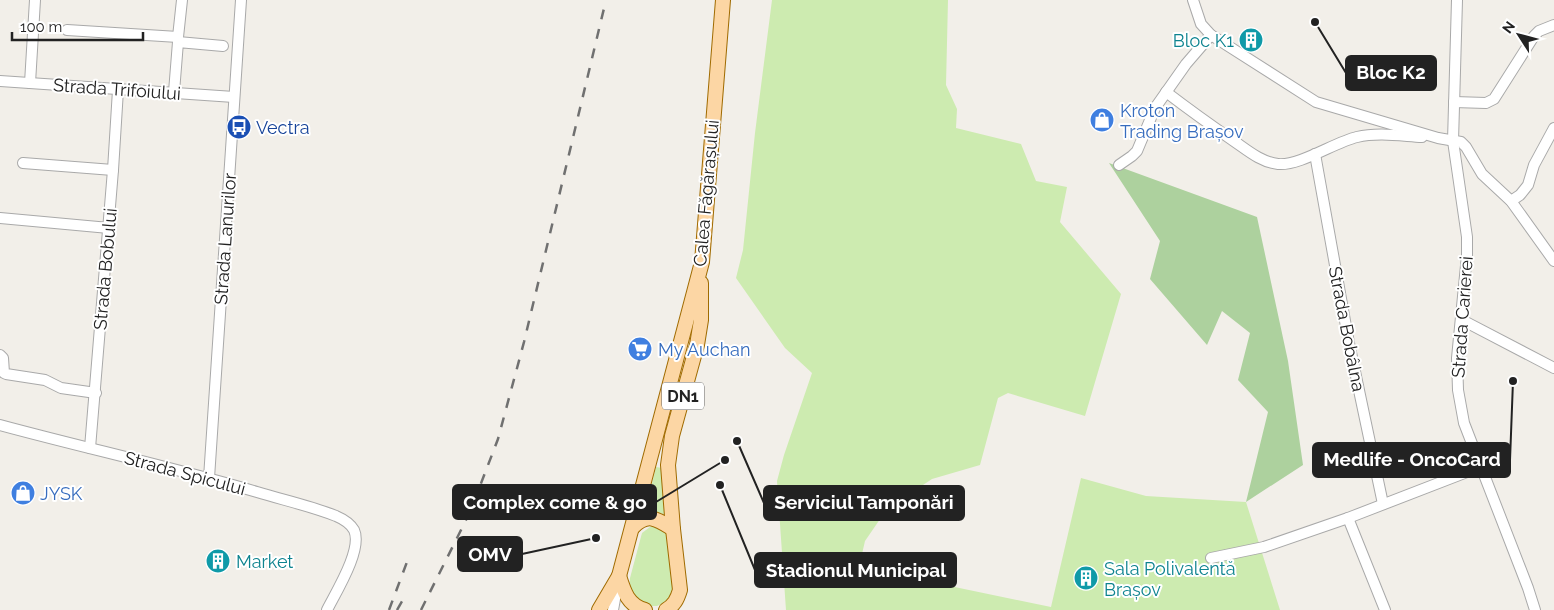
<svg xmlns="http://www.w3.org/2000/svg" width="1554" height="610" font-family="Raleway,sans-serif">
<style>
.grass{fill:#cdebb0}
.forest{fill:#add19e}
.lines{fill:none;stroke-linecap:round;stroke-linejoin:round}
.minor-casing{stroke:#a9a9a9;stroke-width:12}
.major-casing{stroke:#a06b00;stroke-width:16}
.minor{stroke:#fff;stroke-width:10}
.major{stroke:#fcd6a4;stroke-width:14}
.rail{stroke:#707070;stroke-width:2.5;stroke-dasharray:10 10;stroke-linecap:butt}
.labels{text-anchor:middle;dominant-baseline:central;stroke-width:4;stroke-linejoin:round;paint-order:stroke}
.shield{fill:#fff;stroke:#646464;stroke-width:1}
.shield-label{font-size:16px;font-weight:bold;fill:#222}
.culture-label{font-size:18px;fill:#0d838f;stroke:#fff;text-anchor:start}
.street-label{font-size:18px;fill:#222;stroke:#fff}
.shop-label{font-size:18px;fill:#366cbe;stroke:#fff;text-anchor:start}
.transit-label{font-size:18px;fill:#164399;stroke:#fff;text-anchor:start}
.leader{fill:none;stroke:#222;stroke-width:2}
.callout-dot{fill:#222;stroke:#fff;stroke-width:2}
.callout{fill:#222;stroke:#222;stroke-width:2}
.callout-label{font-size:19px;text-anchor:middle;font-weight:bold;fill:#fff}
</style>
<rect width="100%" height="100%" fill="#f2efe9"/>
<g class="grass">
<polygon points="772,0 948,0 946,85 957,109 956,128 1021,144 1036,181 1067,187 1060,222 1121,294 1085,416 1008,393 998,398 980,465 932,479 887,509 865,541 859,567 1051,607 1081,478 1146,496 1246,502 1280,610 786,610 777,481 784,455 812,373 785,348 736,278 743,250 755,133"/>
<polygon points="656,467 662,468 667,515 653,511 645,512"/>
<polygon points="656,526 668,533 675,589 669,600 657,606 646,606 629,592 630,578 642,533 650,527"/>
</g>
<polygon class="forest" points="1109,163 1257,217 1288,361 1303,465 1246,502 1268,412 1238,380 1250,333 1222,311 1207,345 1150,279 1160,241"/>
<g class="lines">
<defs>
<g id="minor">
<polyline points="1193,0 1201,24 1211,35 1316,102 1438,138 1461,142 1466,147 1482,174 1511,201 1554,261"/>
<polyline points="1457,0 1453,141 1467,237 1467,255 1457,358 1458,390 1464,423 1528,588 1535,610"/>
<polyline points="67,30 178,37 178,42"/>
<polyline points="178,37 182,0"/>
<polyline points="0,81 234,97"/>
<polyline points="30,83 35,0"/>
<polyline points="174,92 178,42 223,46"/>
<path d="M1166 92C1187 108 1209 124 1231 139 1246 149 1260 162 1278 164 1300 166 1335 142 1357 137 1378 132 1402 136 1422 137"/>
<polyline points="1454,102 1486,103 1494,99 1534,36 1539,31 1554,25"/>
<polyline points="1315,154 1349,343 1383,504"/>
<polyline points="23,163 113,170"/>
<polyline points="1119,165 1132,156 1137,151 1155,108 1186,64 1211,35"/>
<polyline points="1511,201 1520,195 1528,185 1534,165 1554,128"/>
<polyline points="0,218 109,228"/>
<polyline points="1462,320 1554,368"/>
<polyline points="0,355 3,358 4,373 6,374 45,380 61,388 96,393"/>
<path d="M0 425C85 448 172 467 257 492 283 500 311 506 336 516 343 519 350 523 354 530 363 549 336 592 327 610"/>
<polyline points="90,448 113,170 118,90"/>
<polyline points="209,478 241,0"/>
<polyline points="1348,518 1385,610"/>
<polyline points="1211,558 1264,547 1348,518 1480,467"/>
<polyline points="613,610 618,582"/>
</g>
<g id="major">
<path d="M633 527C648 512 657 519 673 529"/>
<path d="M619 576C624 592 628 605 645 610"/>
<polyline points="599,610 619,576 702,262 723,0"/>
<path d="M666 610C674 605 677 600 680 590L673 529 668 465 672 436 697 345 701 320V283"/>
</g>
</defs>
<use href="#minor" class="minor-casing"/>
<use href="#major" class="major-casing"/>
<use href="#minor" class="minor"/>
<use href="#major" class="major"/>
<g class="rail">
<polyline points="389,610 407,562"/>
<polyline points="397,610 405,596"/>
<polyline points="421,610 470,512 498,439 524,342 606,0"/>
</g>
</g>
<defs>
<symbol id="building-disc" viewBox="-11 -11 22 22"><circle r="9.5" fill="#0f9aa8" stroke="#fff"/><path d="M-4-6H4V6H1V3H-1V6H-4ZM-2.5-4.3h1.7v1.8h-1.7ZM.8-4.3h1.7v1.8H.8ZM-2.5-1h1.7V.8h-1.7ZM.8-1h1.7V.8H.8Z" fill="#fff"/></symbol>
<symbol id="shop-disc" viewBox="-11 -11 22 22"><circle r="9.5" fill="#3f7fe0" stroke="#fff"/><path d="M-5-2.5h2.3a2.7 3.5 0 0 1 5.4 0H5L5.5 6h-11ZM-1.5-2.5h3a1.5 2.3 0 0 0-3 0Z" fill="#fff"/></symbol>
<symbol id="bus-disc" viewBox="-11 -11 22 22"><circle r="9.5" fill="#1a4fb4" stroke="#fff"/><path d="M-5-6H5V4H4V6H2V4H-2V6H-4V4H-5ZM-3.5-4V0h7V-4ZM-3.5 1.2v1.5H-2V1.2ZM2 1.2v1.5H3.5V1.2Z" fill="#fff"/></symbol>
<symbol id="supermarket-disc" viewBox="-11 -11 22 22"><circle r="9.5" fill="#3f7fe0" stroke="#fff"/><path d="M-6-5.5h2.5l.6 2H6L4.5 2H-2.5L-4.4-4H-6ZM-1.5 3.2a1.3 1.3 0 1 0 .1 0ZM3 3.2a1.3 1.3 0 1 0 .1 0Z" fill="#fff"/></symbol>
</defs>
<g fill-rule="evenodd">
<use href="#building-disc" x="1237" y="26" width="28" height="28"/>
<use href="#shop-disc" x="1088" y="106" width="28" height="28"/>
<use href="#bus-disc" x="225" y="113" width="28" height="28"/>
<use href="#supermarket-disc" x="626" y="335" width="28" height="28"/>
<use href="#shop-disc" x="9" y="479" width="28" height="28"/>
<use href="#building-disc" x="204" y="547" width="28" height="28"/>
<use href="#building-disc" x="1072" y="564" width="28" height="28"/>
</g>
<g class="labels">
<rect class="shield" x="662" y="382.5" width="42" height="27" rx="4"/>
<g class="shield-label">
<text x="683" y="396">DN1</text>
</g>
<g class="culture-label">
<text x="1234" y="40" text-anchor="end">Bloc K1</text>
<text x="236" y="561">Market</text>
<text x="1104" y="568">Sala Polivalentă<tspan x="1104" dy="21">Brașov</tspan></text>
</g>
<g class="street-label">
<text transform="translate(117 89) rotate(4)">Strada Trifoiului</text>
<text transform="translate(706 193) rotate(-85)">Calea Făgărașului</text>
<text transform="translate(225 239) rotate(-86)">Strada Lanurilor</text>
<text transform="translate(105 269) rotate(-85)">Strada Bobului</text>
<text transform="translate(1462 317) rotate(-86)">Strada Carierei</text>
<text transform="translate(1347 329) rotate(79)">Strada Bobâlna</text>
<text transform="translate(185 473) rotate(15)">Strada Spicului</text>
</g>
<g class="shop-label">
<text x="1120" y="110">Kroton<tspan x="1120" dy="21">Trading Brașov</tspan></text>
<text x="658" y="349">My Auchan</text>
<text x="40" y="493">JYSK</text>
</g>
<g class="transit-label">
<text x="256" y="127">Vectra</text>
</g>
</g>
<path class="leader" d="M1315 22L1346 73M1513 381L1510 460M725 460L656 502M737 441L764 503M596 538L522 554M720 485L755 570"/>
<g class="callout-dot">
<circle cx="1315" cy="22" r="5"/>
<circle cx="1513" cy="381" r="5"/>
<circle cx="725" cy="460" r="5"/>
<circle cx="737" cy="441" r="5"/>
<circle cx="596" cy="538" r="5"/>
<circle cx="720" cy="485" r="5"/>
</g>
<g class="callout">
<rect x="1346" y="56" width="90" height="34" rx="5"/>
<rect x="1313" y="443" width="197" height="34" rx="5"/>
<rect x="453" y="485" width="203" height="34" rx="5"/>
<rect x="764" y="486" width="200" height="34" rx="5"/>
<rect x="458" y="537" width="64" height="34" rx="5"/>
<rect x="755" y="553" width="201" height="34" rx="5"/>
</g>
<g class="callout-label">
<text x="1391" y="79">Bloc K2</text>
<text x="1412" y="466">Medlife - OncoCard</text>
<text x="555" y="509">Complex come &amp; go</text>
<text x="864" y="509">Serviciul Tamponări</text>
<text x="490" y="561">OMV</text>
<text x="856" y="577">Stadionul Municipal</text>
</g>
<g transform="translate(1519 35) rotate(306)" stroke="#ffffff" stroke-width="4" paint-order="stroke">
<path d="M0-4L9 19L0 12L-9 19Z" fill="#222222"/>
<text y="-8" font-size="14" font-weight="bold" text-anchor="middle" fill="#222222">N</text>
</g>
<path d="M12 32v8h131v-8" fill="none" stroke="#222222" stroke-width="2.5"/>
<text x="20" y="32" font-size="15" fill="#222222" stroke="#ffffff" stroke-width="4" paint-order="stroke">100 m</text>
</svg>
